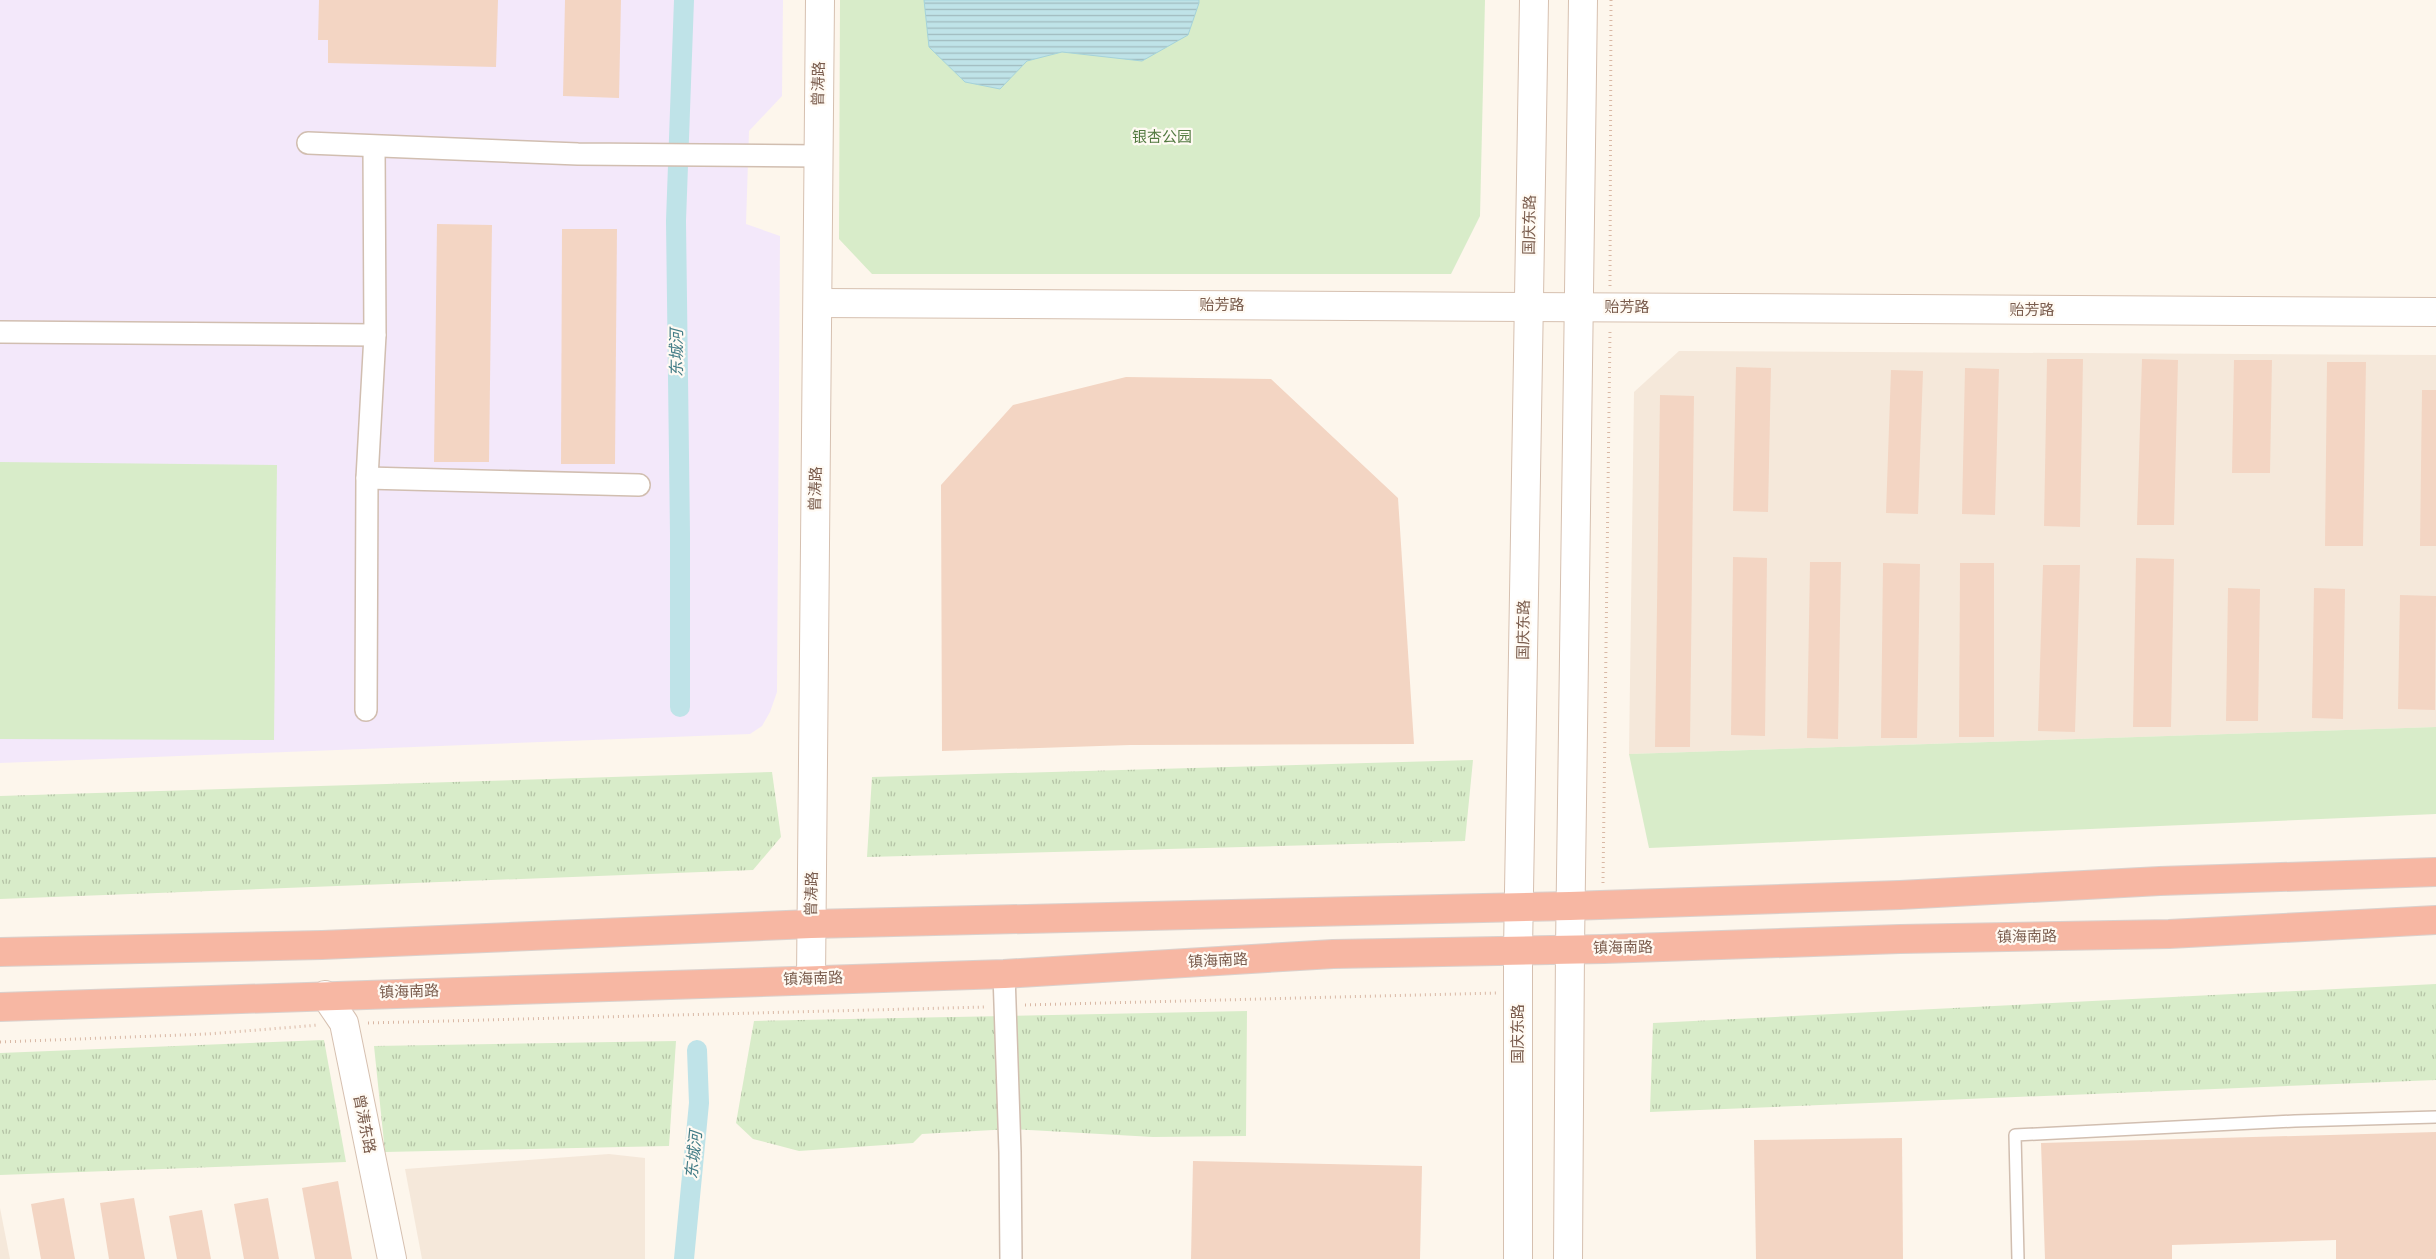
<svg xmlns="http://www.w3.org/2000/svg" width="2436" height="1259" font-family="'Source Sans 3','Noto Sans SC',sans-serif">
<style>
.residential{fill:#f5e8da}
.education{fill:#f3e8fa}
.grass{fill:url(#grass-tufts)}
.park{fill:#d8ecc9}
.water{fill:url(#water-rules);stroke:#a5d3da}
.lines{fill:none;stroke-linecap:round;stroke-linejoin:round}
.canal{stroke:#bfe3e8;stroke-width:20}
.building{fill:#f3d5c3}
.lane-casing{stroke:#d1beb0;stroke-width:14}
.street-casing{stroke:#d1beb0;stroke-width:24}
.secondary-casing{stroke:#d6c0b0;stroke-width:30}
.highway-casing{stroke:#dad1cd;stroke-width:30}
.path{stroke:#d9b8a5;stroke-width:3;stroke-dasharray:1 4;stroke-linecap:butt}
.lane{stroke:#fff;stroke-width:11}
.street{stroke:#fff;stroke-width:21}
.secondary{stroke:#fff;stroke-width:28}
.highway{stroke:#f7b7a3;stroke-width:28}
.labels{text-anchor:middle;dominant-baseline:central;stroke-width:4.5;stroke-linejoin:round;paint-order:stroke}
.street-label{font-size:15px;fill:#7a5c4d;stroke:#fffaf3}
.park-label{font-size:15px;fill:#537a41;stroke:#fffaf3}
.water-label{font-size:16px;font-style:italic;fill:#437c86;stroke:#fffaf3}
</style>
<defs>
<pattern id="grass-tufts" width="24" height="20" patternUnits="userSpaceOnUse" patternTransform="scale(1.25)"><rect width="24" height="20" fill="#d8ecc9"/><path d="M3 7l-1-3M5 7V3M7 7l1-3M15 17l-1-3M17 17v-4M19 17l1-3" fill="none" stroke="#b4c2a5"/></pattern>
<pattern id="water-rules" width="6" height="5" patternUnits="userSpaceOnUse" patternTransform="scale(1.25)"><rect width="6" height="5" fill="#bfe3e8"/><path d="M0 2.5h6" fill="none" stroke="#a0bbbe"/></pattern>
</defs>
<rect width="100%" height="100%" fill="#fdf6ec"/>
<g class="residential">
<polygon points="1679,351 2436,355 2436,727 1629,754 1634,392"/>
<polygon points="609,1154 645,1158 645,1259 422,1259 405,1169"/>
<polygon points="0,1208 10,1259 0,1259"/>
</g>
<polygon class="education" points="0,0 783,0 782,96 749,131 746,224 780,236 777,692 770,712 762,726 750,734 0,763"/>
<g class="grass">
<polygon points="1473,760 1465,841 867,857 872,777"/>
<polygon points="772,772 781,837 753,870 0,899 0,796"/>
<polygon points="2436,984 2436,1080 1650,1112 1653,1023"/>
<polygon points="1247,1011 1246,1136 1153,1137 1011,1129 922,1134 913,1143 799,1151 753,1139 736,1123 754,1021"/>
<polygon points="324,1040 346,1162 0,1175 0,1053"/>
<polygon points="676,1041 669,1146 385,1152 374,1046"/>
</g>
<g class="park">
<polygon points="840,0 1485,0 1480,216 1451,274 872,274 839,239"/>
<polygon points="0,462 277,465 274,740 0,739"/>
<polygon points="2436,727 2436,814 1649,848 1629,754"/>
</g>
<polygon class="water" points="924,0 1199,0 1199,3 1188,35 1142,61 1062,52 1027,61 1000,89 965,82 929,47"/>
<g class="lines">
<g class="canal">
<polyline points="680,707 680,534 676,221 684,0"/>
<polyline points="684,1259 699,1103 697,1050"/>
</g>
</g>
<g class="building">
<polygon points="319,0 498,0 496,67 328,63 328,40 318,40"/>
<polygon points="565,0 621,0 619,98 563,96"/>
<polygon points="437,224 492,225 489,462 434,462"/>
<polygon points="562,229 617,229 615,464 561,464"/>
<polygon points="2047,359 2083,359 2080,527 2044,526"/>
<polygon points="2142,359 2178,360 2174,525 2137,525"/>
<polygon points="2234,360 2272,360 2270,473 2232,473"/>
<polygon points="2327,362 2366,362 2363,546 2325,546"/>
<polygon points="1736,367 1771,368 1768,512 1733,511"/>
<polygon points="1965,368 1999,369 1995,515 1962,514"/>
<polygon points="1891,370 1923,371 1918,514 1886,513"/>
<polygon points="1126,377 1271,379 1398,498 1414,744 1130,745 942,751 941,485 1013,405"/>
<polygon points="2422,390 2436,390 2436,546 2420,546"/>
<polygon points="1660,395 1694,396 1690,747 1655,747"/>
<polygon points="1733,557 1767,558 1765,736 1731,735"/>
<polygon points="2136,558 2174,559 2171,727 2133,727"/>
<polygon points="1810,562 1841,562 1838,739 1807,738"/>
<polygon points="1883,563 1920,564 1917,738 1881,738"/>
<polygon points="1960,563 1994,563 1994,737 1959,737"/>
<polygon points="2043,565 2080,565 2075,732 2038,731"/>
<polygon points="2228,588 2260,589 2258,721 2226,721"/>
<polygon points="2314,588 2345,589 2343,719 2312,718"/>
<polygon points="2400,595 2436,596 2435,710 2398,709"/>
<polygon points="2436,1132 2436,1259 2336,1259 2336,1240 2172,1245 2172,1259 2045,1259 2041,1143"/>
<polygon points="1902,1138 1903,1259 1756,1259 1754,1140"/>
<polygon points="1193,1161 1422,1166 1420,1259 1191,1259"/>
<polygon points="338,1181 352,1259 315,1259 302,1188"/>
<polygon points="64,1198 75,1259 41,1259 31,1204"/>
<polygon points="134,1198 145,1259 109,1259 100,1203"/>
<polygon points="268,1198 279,1259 244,1259 234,1204"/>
<polygon points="202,1210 211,1259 177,1259 169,1216"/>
</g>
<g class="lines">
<defs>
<polyline id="lane" points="2018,1259 2015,1135 2295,1121 2436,1117"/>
<g id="street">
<polyline points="308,143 578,154 818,156"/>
<polyline points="0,332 375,335"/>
<polyline points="367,478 639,485"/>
<polyline points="366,710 367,478 375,335 374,147"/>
<polyline points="1004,974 1010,1152 1011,1259"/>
</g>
<g id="secondary">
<polyline points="818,303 2436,312"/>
<polyline points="811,979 820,0"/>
<polyline points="325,995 344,1023 392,1259"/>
<polyline points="1518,1259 1518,951 1534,0"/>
<polyline points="1568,1259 1570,948 1583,0"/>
</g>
<g id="highway">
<polyline points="0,952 322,945 811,924 1570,906 1900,895 2160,881 2436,872"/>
<polyline points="0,1007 1004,974 1333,954 1604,949 1900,939 2169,934 2436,920"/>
</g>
</defs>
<use href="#lane" class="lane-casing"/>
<use href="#street" class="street-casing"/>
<use href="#secondary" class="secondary-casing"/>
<use href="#highway" class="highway-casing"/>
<g class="path">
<polyline points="1610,286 1611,0"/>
<polyline points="1603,883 1610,330"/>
<polyline points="1025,1005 1496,993"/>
<polyline points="368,1023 986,1007"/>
<polyline points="0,1042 208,1034 319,1025"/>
</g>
<use href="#lane" class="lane"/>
<use href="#street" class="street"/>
<use href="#secondary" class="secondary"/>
<use href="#highway" class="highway"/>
</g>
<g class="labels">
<g class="street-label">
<text transform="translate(819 84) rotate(-89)">曾涛路</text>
<text transform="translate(1530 225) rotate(-89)">国庆东路</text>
<text x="1222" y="305">贻芳路</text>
<text x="1627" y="307">贻芳路</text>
<text x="2032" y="310">贻芳路</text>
<text transform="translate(816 489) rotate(-89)">曾涛路</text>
<text transform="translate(1524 630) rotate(-89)">国庆东路</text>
<text transform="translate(812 894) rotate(-89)">曾涛路</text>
<text transform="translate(2027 937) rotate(-1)">镇海南路</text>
<text transform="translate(1623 948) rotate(-1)">镇海南路</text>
<text transform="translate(1218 961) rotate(-3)">镇海南路</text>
<text transform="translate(813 979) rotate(-2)">镇海南路</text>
<text transform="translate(409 992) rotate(-2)">镇海南路</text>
<text transform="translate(1518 1034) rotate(-90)">国庆东路</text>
<text transform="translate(364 1124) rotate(79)">曾涛东路</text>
</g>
<g class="park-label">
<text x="1162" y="137">银杏公园</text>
</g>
<g class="water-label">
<text transform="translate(677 353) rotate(-90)">东城河</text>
<text transform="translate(694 1155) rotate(-84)">东城河</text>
</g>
</g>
</svg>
